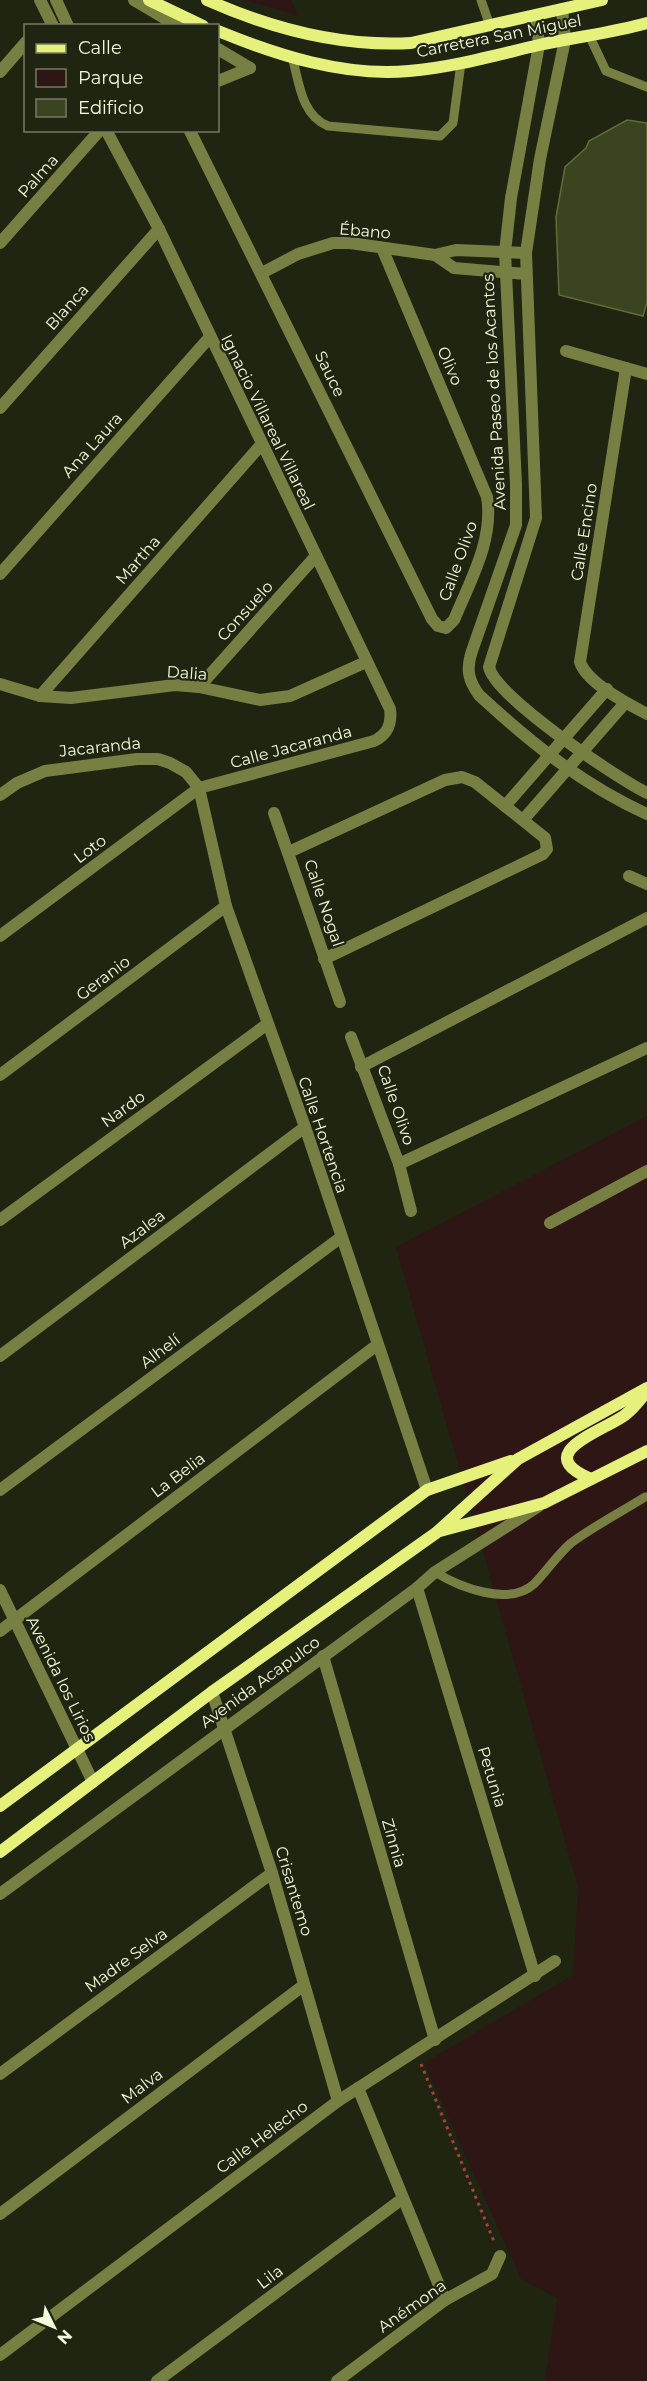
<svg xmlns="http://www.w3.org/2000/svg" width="647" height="2381" font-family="Montserrat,sans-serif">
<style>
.green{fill:#2e1615}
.building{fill:#3a4420;stroke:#5e6e34;stroke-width:1.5}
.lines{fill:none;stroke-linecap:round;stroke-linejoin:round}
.path{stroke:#ad3e3c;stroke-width:3;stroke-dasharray:3 4.5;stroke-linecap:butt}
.lane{stroke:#787f42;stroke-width:9}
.street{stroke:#787f42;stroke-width:12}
.secondary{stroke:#e5f17a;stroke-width:12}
.labels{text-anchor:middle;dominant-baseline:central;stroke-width:4.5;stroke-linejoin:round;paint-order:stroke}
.street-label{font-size:16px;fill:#f5fbda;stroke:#202512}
</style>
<rect width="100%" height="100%" fill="#202512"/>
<g class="green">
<polygon points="243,0 291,0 298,15"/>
<polygon points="647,1116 647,2381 545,2381 557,2298 521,2279 424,2063 573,1975 578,1887 396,1247"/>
</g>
<polygon class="building" points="627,120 647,123 647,302 643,316 559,295 556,217 565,167 586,148 589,141"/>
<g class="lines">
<polyline class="path" points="421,2064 495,2244"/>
<g class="lane">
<polyline points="481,0 490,26"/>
<polyline points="589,35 606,71 647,87"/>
<path d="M292 56C299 82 301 115 328 126L440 136 453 123 461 63"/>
<path d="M435 1572C459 1587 509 1607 534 1584 547 1571 557 1555 571 1543 594 1526 621 1512 645 1497"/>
</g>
<g class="street">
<polyline points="40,0 53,26"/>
<polyline points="56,0 68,26"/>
<polyline points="134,0 178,26"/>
<path d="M562 9 565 40 540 159 526 253 536 518 489 667C495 697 617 778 647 793"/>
<path d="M536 16 539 45 511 198 505 252 516 484V525L472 651C466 669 468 680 479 695 531 743 583 785 647 814"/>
<polyline points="218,49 250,68"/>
<polyline points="0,72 26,42"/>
<polyline points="218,81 250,68"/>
<path d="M190 131 432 619 438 626 446 628 454 620C470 581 494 540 487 497L382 248"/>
<polyline points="0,243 100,130"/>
<polyline points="435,255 454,268 526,274"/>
<polyline points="262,273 298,254 333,243 350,243 435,255 456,250 526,253"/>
<polyline points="566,351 647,374"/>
<path d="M626 368 580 662C587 683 628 704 647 714"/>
<polyline points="0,408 159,229"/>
<polyline points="0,574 209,338"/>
<polyline points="0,684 40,696 71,698 175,685 199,687 260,700 290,696 366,662"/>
<polyline points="199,687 315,557"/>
<polyline points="40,696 261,445"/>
<polyline points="0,795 17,783 45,771 137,759 158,759 170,763 186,772 199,788 226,906 305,1127 427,1490"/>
<polyline points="505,806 607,689"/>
<polyline points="274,813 340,1002"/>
<polyline points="523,820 625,703"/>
<polyline points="289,852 445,780 462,777 475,782 545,838 547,849 543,854 324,959"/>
<polyline points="629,876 647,884"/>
<path d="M0 936 199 788 374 741C388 734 392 724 390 709L159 229 106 130"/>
<polyline points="351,1037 399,1164 411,1211"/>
<polyline points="361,1067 647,918"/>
<polyline points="0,1075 226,906"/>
<polyline points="399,1164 647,1048"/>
<polyline points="0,1220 266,1025"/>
<polyline points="550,1223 647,1171"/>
<polyline points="0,1356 305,1127"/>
<polyline points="0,1490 340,1238"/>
<polyline points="417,1588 535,1976"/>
<polyline points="0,1590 93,1782"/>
<polyline points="0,1631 377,1345"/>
<polyline points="323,1656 435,2040"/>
<polyline points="212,1692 272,1873 338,2101"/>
<polyline points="0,1894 417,1588 435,1572 539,1506"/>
<polyline points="0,2074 272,1873"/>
<polyline points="358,2088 445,2300"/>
<polyline points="0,2214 304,1985"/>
<polyline points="0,2355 338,2101 555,1961"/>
<polyline points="157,2381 402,2199"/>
<polyline points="337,2381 445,2300 492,2274 500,2256"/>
</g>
<g class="secondary">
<polyline points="149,0 203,26"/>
<path d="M207 0C272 29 340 47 411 43L602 0"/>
<path d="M218 31C277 55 344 77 409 71 454 67 496 55 539 45 575 37 612 33 647 23"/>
<path d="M591 1479C529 1453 604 1431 625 1415 634 1408 640 1400 647 1391"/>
<polyline points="440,1531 544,1503 647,1451"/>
<polyline points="0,1806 427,1490 511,1461"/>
<polyline points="0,1852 212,1692 436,1533 518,1459 647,1388"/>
</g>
</g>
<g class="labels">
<g class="street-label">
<text transform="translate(499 36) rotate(-11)">Carretera San Miguel</text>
<text transform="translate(38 176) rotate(-48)">Palma</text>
<text transform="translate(365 231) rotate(5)">Ébano</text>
<text transform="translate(67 307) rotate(-48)">Blanca</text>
<text transform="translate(450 366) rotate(67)">Olivo</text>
<text transform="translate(330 374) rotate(64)">Sauce</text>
<text transform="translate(494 392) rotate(-93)">Avenida Paseo de los Acantos</text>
<text transform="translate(268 422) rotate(64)">Ignacio Villareal Villareal</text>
<text transform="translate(92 445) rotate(-48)">Ana Laura</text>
<text transform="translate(584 532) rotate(-81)">Calle Encino</text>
<text transform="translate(138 560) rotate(-49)">Martha</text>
<text transform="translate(458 561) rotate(-70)">Calle Olivo</text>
<text transform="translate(245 611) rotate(-48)">Consuelo</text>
<text transform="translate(187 673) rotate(4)">Dalia</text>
<text transform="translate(100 747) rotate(-6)">Jacaranda</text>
<text transform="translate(291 747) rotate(-15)">Calle Jacaranda</text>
<text transform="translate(90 849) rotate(-37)">Loto</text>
<text transform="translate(324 903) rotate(71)">Calle Nogal</text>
<text transform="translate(103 978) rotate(-37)">Geranio</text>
<text transform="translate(396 1105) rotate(71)">Calle Olivo</text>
<text transform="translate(123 1109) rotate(-36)">Nardo</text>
<text transform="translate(323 1135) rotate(71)">Calle Hortencia</text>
<text transform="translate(142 1229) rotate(-37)">Azalea</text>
<text transform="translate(160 1351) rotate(-37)">Alhelí</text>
<text transform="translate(178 1475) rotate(-37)">La Belia</text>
<text transform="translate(61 1679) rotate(64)">Avenida los Lirios</text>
<text transform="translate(260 1682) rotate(-36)">Avenida Acapulco</text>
<text transform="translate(492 1777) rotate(73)">Petunia</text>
<text transform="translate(394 1843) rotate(74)">Zinnia</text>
<text transform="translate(294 1891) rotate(73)">Crisantemo</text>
<text transform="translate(126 1960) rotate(-36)">Madre Selva</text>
<text transform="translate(142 2086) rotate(-37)">Malva</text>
<text transform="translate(262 2137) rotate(-37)">Calle Helecho</text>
<text transform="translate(270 2277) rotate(-37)">Lila</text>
<text transform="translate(412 2306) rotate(-35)">Anémona</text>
</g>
</g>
<rect x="24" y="24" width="195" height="108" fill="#202512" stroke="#757b62" stroke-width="1.5"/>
<rect x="36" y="44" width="30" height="9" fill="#e5f17a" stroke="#757b62" stroke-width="1.5"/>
<text x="78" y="54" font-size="18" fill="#f5fbda">Calle</text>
<rect x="36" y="69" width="30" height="18" fill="#2e1615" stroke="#757b62" stroke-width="1.5"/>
<text x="78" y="84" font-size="18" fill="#f5fbda">Parque</text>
<rect x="36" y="99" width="30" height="18" fill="#3a4420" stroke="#757b62" stroke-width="1.5"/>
<text x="78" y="114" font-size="18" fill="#f5fbda">Edificio</text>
<g transform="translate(54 2327) rotate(133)" stroke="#202512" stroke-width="4.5" paint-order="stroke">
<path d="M0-4.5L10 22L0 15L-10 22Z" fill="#f5fbda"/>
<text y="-9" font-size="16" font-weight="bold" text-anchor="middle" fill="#f5fbda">N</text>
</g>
</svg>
